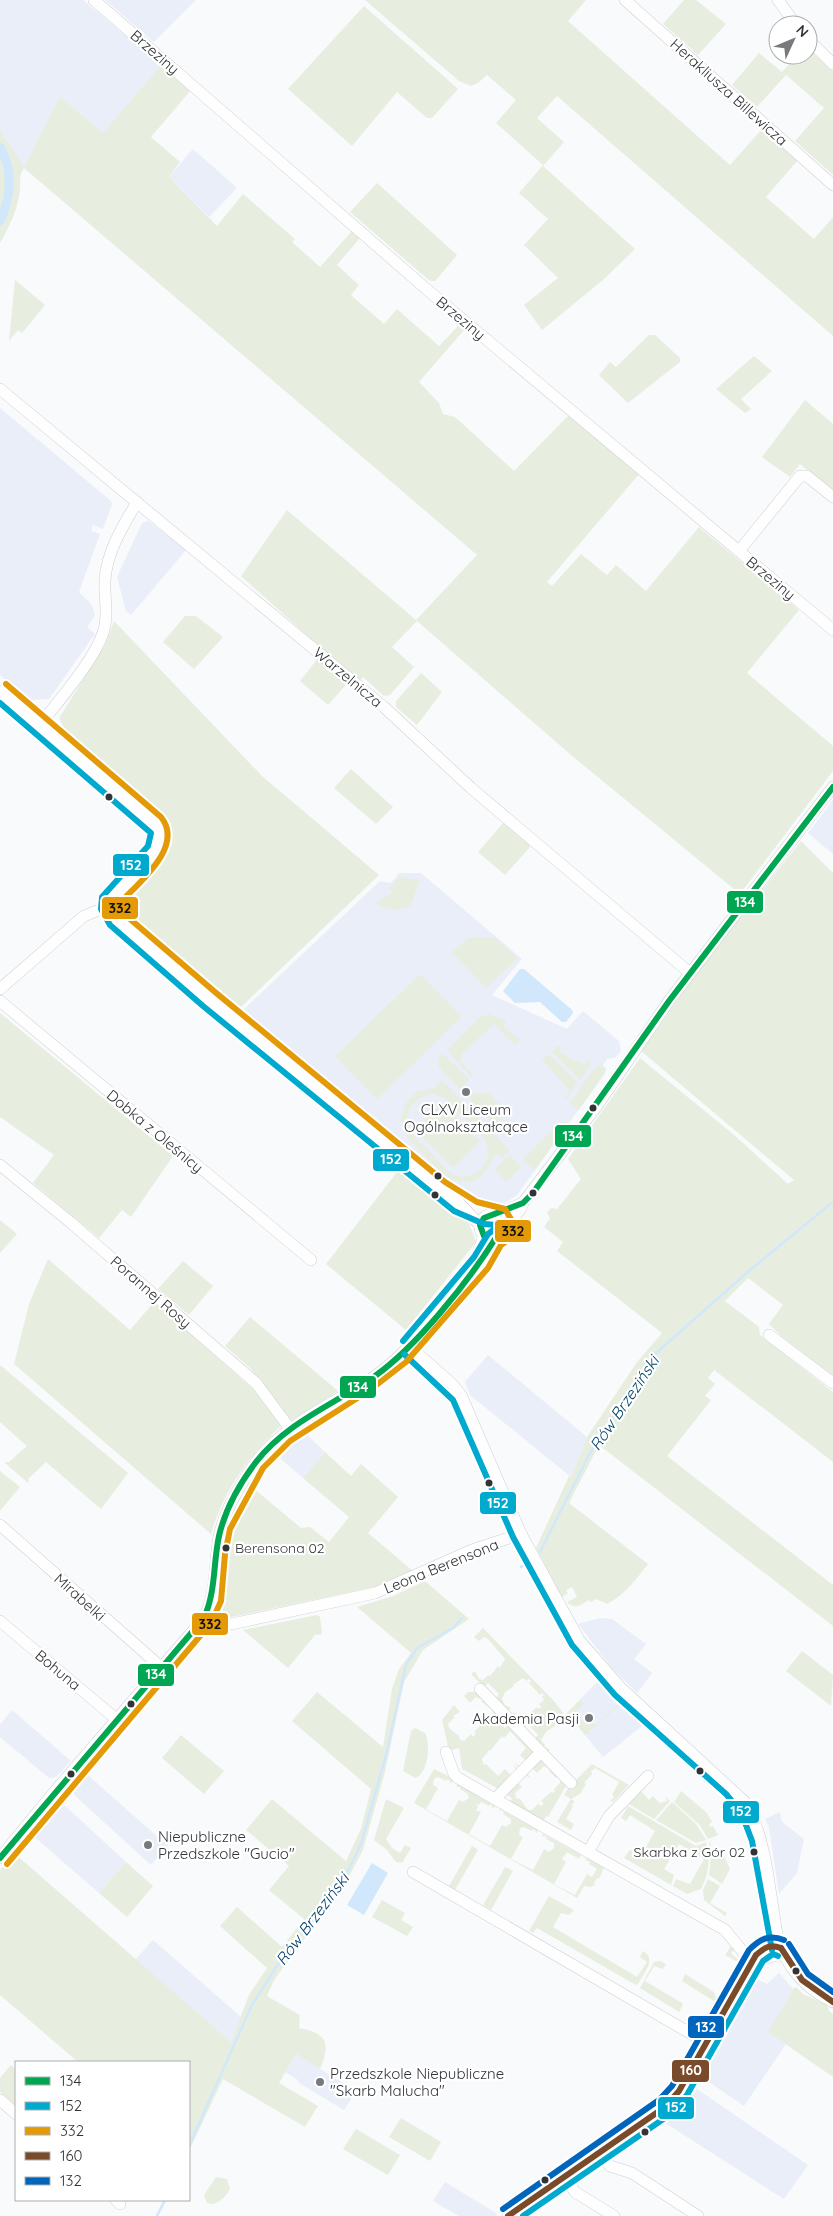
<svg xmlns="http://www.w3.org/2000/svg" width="833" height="2216" font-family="Quicksand,sans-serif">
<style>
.built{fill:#eaeef8}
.green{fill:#e8eedf;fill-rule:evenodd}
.water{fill:#d1e7fc}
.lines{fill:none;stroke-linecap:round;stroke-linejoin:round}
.stream{stroke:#d1e7fc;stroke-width:2.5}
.canal{stroke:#d1e7fc;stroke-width:9}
.minor-casing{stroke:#cdcfd1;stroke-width:12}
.minor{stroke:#fefeff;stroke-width:11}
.bus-1-casing{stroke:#fff;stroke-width:10}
.bus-2-casing{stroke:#fff;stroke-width:10}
.bus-3-casing{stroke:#fff;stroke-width:10}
.bus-4-casing{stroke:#fff;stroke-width:10}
.bus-5-casing{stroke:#fff;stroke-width:10}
.bus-1{stroke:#00a651;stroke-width:6}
.bus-2{stroke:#00a9ce;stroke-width:6}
.bus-3{stroke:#e39a06;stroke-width:6}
.bus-4{stroke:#7a4b2a;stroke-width:6}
.bus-5{stroke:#0065bd;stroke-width:6}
.bus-dot{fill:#323337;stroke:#fff;stroke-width:2}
.poi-dot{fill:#77797c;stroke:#fff;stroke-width:2}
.labels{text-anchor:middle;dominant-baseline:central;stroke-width:4.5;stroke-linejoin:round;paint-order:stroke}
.bus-label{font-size:14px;fill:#323337;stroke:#fff;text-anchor:start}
.street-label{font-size:15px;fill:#323337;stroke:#fff}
.poi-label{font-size:15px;fill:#323337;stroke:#fff;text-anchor:start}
.water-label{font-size:16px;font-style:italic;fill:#00436e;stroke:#fff}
.line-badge{stroke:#fff;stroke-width:2}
.badge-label{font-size:14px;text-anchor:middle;font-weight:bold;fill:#fff}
.pale-badge-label{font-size:14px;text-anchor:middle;font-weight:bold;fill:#111}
</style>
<rect width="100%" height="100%" fill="#f8fafc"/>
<g class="built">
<polygon points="0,0 83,0 161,65 103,134 60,98 24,168 0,130"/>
<polygon points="105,0 196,0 154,42"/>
<polygon points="193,149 237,188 209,217 169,177"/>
<polygon points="0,408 111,501 112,504 103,529 93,525 91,531 100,534 79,592 92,605 95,616 87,627 95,634 49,699 29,700 0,675"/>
<polygon points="148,521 186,550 131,615 126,611 117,577 142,523"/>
<polygon points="833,800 833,854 808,833"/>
<polygon points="399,873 421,873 522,959 492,995 567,1029 583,1011 619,1041 621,1051 615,1058 607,1059 603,1065 605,1073 517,1195 502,1205 485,1206 472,1200 243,1010 380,881 391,883"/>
<polygon points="488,1355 587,1437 571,1477 470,1395 465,1382"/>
<polygon points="303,1431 325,1452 303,1478 274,1453"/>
<polygon points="600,1618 612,1619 646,1644 634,1659 652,1673 637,1693 612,1668 578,1624"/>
<polygon points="598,1681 646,1723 603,1757 567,1713"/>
<polygon points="12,1710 71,1761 56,1777 49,1778 0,1737 0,1725"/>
<polygon points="83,1771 168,1846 151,1865 72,1793 71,1784"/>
<polygon points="63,1804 126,1862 99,1893 30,1833 54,1805"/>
<polygon points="780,1812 782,1822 804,1839 797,1873 779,1894 769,1827 765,1819"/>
<polygon points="153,1940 241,2017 231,2042 135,1960"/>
<polygon points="779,1973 793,1990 769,2032 786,2044 744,2106 700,2076 699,2071 753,1977 767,1984"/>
<polygon points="296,2054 356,2091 344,2110 299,2083 298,2080 285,2072"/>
<polygon points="694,2087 808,2165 784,2199 662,2121 690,2088"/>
<polygon points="445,2182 496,2213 497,2216 459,2216 433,2201"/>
</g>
<g class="green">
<polygon points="365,0 586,0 568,21 730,165 762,129 797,161 766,197 814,239 833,217 833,336 557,96 537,118 564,142 543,166 635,249 603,280 542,330 524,305 558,278 524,245 548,219 519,193 543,165 496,123 516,100 487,75 478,83 471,86 459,81"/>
<polygon points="684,0 696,0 726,24 698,55 663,24"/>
<polygon points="364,6 458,89 432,118 427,118 397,92 352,146 288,89"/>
<polygon points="808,49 833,71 833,175 795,141 824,108 786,75 757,107 732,85 759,53 782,72 797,55 808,55"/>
<path d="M161 65 191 90 151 137 180 162 169 177 217 226 243 194 295 239 292 242 320 267 352 231 360 238 337 265 359 285 351 295 384 324 397 309 439 346 457 327V322L465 329 419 382 439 403 443 414 455 417 514 471 568 416 640 473 547 582 552 586 581 554 607 575 616 565 646 591 699 527 799 610 747 673 833 746V771L740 894 571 755 417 621 392 647 414 667 390 695 384 696 363 677 359 682 241 576 287 510 416 620 477 555 24 168C18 176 21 181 20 190 18 209 9 227 0 243V130L24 167 60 97 103 133Z"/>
<polygon points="377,183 457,255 435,281 430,281 350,212"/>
<polygon points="15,280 45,305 22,333 18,330 9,341"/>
<polygon points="649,335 655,335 680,358 680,362 628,403 599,375 610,362 616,367"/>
<polygon points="754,356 772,371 741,399 751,409 745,413 716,389"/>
<polygon points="805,400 833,424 833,491 800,464 790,477 762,457"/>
<polygon points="185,616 196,616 223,637 194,669 163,642"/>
<polygon points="114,621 262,776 379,875 241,1007 135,922 133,890 172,845 171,826 167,817 65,730 59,718 105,645"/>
<polygon points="319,657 346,681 345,686 328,705 300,681"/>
<polygon points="421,673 442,692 417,725 396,707 396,701"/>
<polygon points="351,769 393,807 376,824 334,788"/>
<polygon points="504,822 529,842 530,847 505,875 478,852"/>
<path d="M801 841 833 873V1376L782 1337 769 1324 783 1305 748 1278 725 1301 759 1327 760 1335 833 1392V1462L714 1370 708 1378 715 1384 705 1396 711 1400 667 1456 833 1585V1626L599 1445 569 1503 648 1564C636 1579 625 1595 607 1604L596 1599 591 1602 589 1600C581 1605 575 1610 567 1602L577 1597 572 1587 566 1590 568 1593 562 1597 536 1548 569 1476 571 1477 587 1437 637 1362 662 1333 557 1251 563 1242 544 1227 550 1218 547 1213 551 1208 557 1209 581 1179 568 1159 640 1058 733 1134 788 1184 794 1180 641 1051 697 973Z"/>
<path d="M399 877 420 880 410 907C398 909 385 912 376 903L392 893 390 888Z"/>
<polygon points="131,887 129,894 132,923 182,965 179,970 121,914 119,903"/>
<polygon points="494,937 518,958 486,988 452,952 468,938"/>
<polygon points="420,974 462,1017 377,1099 335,1056"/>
<polygon points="0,1013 173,1156 131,1217 122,1210 99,1238 33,1183 54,1155 0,1117"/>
<polygon points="489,1014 506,1021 504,1027 520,1040 515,1045 494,1024 461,1055 462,1058 459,1061 473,1075 471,1077 447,1050 479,1018"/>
<polygon points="556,1046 561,1047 560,1053 584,1065 588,1059 590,1061 590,1066 580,1080 552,1052"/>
<polygon points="442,1053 468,1078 468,1081 460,1089 439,1067 438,1060"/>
<polygon points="548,1054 577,1082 567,1099 565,1097 570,1091 542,1060"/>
<polygon points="599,1065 606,1068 605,1073 578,1111 570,1103 593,1070"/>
<path d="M442 1080 510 1151 502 1158 497 1153 483 1175 472 1181 459 1182 443 1175 409 1139 404 1131 401 1119 406 1103 416 1092 434 1088ZM433 1094 446 1099 484 1138 487 1144 488 1157C483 1172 465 1183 450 1172 443 1167 437 1159 431 1153 425 1146 414 1138 410 1130 401 1112 416 1096 433 1094Z"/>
<polygon points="469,1093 489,1093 508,1113 495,1126 466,1095"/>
<polygon points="443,1102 480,1141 453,1168 415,1129"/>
<polygon points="561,1122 569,1122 535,1170 522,1160"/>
<polygon points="509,1155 521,1167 506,1182 494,1169"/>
<polygon points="401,1167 469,1223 476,1242 406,1330 326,1264"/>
<polygon points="0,1220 17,1234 0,1253"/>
<path d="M475 1250C463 1282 434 1311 411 1336L406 1335Z"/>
<path d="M48 1259 130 1330 154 1302 260 1395 282 1425C248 1456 224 1490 211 1534L14 1364 29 1304Z"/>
<polygon points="183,1261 213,1286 189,1315 158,1289"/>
<polygon points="250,1317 338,1391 290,1421 251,1369 225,1346"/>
<polygon points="0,1365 128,1473 101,1509 46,1462 29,1478 28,1483 4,1462 9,1462 27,1446 0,1422"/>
<polygon points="325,1452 351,1476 361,1464 398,1497 368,1533 413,1571 374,1587 227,1618 218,1612 216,1606 226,1536 233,1518 249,1487 252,1487 301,1528 310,1527 329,1542 349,1517 303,1478"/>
<polygon points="0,1471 20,1487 0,1511"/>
<path d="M425 1581 469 1619 423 1650 404 1682 385 1772 363 1850 344 1886 274 1980 267 1996 300 2015 299 2028C327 2033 331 2043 320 2069L296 2054 279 2083 318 2106 305 2127 223 2079 189 2151V2062H78L0 1995V1870L14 1853 231 2042 249 1995 267 1968 220 1926 237 1907 282 1947 304 1919 269 1890 289 1866 246 1830 272 1799 346 1861 361 1829 371 1789 292 1721 317 1692 383 1747 392 1689 399 1669 411 1653 357 1607 393 1596Z"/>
<polygon points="317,1615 320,1617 322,1634 315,1635 288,1668 243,1630"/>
<polygon points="483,1628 553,1700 575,1728 574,1730 567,1720 566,1721 563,1719 558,1723 556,1722 555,1726 546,1732 541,1740 545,1745 544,1746 550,1750 547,1752 534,1739 538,1735 528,1724 524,1728 511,1715 514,1712 522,1720 537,1707 539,1709 541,1707 539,1704 544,1700 542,1697 544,1695 542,1693 540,1695 529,1683 531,1681 529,1679 527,1681 523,1678 513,1685 514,1686 505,1692 502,1699 505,1705 511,1708 507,1712 495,1699 499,1694 488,1683 484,1687 471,1674 475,1671 479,1679 483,1680 488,1675 490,1676 498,1666 500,1668 505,1659 488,1639 484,1637 479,1641 474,1637"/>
<polygon points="802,1651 833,1675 831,1706 786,1671"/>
<polygon points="606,1688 622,1703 585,1735 567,1713 580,1700 583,1704 575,1713 587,1726 591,1722 595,1725 620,1703"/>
<polygon points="468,1692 479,1692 500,1715 496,1719 505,1728 509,1723 533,1751 533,1754 519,1768 514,1763 520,1767 526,1761 520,1755 526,1748 510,1731 504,1738 502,1736 491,1750 487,1751 488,1752 482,1759 484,1765 486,1764 498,1776 505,1769 511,1775 516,1770 513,1764 518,1770 494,1794 497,1788 462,1769 459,1748 449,1751 442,1720 454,1705 460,1712 453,1716 455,1717 448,1724 449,1728 459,1736 460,1740 464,1741 471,1734 473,1737 476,1734 474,1732 484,1722 488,1722 486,1720 493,1714 492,1710 481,1701 483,1700 481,1697 479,1699 476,1697 470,1703 464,1696"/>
<path d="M415 1728 425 1733C431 1743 428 1775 415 1778L403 1771 411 1731Z"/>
<polygon points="181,1735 224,1771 204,1794 162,1758"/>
<polygon points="538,1760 546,1761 567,1784 548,1817 546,1816 543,1822 510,1803 512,1798 505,1794 502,1798 504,1791 522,1774 528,1779 522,1776 516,1781 522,1787 515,1793 516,1798 520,1799 528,1810 532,1810 538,1804 541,1806 544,1804 541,1801 551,1792 553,1793 555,1791 554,1789 560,1783 560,1779 557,1777 556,1778 549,1771 550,1770 544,1766 537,1773 531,1767 526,1772 530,1777 529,1778 524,1772"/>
<polygon points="592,1764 629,1785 613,1802 609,1800 613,1799 614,1796 612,1795 619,1782 595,1768 591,1771 592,1774 584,1783 586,1784 580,1794 571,1799 575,1802 571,1805 573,1806 566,1819 574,1824 571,1830 557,1822 571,1799 564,1795 569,1787"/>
<polygon points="434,1769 454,1779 451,1784 448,1779 446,1781 438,1777 434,1779 433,1785 438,1788 426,1809 447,1821 459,1800 463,1802 469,1798 468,1794 460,1789 460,1787 456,1787 458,1784 495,1806 493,1809 491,1804 489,1806 481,1802 479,1805 476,1803 478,1807 476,1810 481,1812 469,1834 490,1846 502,1825 506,1827 511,1823 511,1819 503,1814 504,1812 501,1810 498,1812 500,1809 538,1830 536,1834 534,1829 532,1831 524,1827 520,1828 519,1835 523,1837 511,1859 533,1870 544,1849 549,1852 554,1848 554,1843 546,1839 547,1837 542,1836 543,1834 581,1855 579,1859 567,1852 562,1859 566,1862 554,1884 575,1895 587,1874 592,1877 597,1869 589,1864 590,1861 585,1861 587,1858 604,1868 599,1879 597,1878 594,1883 595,1885 590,1887 584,1886 577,1898 414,1803"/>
<polygon points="641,1791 649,1800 653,1796 660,1803 667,1801 665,1796 670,1801 654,1819 629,1804"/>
<polygon points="681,1791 707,1813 712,1822 709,1824 710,1827 713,1826 718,1835 708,1839 700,1825 674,1802"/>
<polygon points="386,1799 404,1808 386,1839 392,1848 400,1853 405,1845 411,1848 402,1863 396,1862 387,1850 374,1840"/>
<polygon points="672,1802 696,1824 706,1840 696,1843 656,1820"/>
<path d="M628 1806 696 1846 706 1842C711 1858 709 1874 701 1889L687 1894 673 1886 676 1879 690 1884 704 1859 679 1844 664 1869 674 1875 671 1885 624 1858 630 1850 641 1856 655 1831 630 1815 626 1821 621 1818 607 1842Z"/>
<polygon points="718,1837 710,1841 712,1855 722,1851 730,1869 722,1884 709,1875 711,1857 709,1842"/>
<polygon points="472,1846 478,1850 455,1890 449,1886"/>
<polygon points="126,1862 153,1886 127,1917 99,1893"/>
<polygon points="505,1867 513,1871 491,1910 483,1905"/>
<polygon points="708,1879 720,1886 710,1903 727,1913 725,1916 704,1900 703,1890"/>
<path d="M549 1896 574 1910 569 1915 561 1913 553 1927 637 1977 647 1962 640 1957 643 1951C657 1959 644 1973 638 1984L636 1985 537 1928 533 1933 529 1931Z"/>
<polygon points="382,1900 405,1913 401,1920 413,1927 407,1936 372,1917"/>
<polygon points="731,1946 735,1950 731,1953 738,1960 740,1958 744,1964 730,1990 728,1988 732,1981 727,1978 738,1962 725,1955"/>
<polygon points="661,1961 666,1964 663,1969 654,1966 645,1981 682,2003 683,2005 679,2012 640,1988 654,1962"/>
<polygon points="773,1965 793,1989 796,1987 803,1994 827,2005 829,2011 833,2014 833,2077 768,2032 793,1990"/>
<polygon points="685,1974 714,1992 717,2000 707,2016 695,2021 699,2015 706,2015 714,2001 682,1981"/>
<polygon points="11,2065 16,2070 16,2106 0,2092 0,2078"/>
<polygon points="401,2118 441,2142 430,2161 389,2137"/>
<polygon points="356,2129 400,2155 388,2175 343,2149"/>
<path d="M216 2177 227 2179 230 2189C225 2197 217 2207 207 2203L204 2195Z"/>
</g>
<g class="water">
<polygon points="520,969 524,969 572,1010 573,1013 566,1022 562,1022 540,1002 515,1003 503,991"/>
<polygon points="372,1863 388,1873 364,1915 347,1905"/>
</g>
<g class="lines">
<g class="stream">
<polyline points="540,1552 591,1451 656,1353 750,1270 833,1202"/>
<polyline points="521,1567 524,1565"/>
<polyline points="189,2146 251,2007 276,1967 344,1879 361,1844 387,1751 406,1665 417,1648 453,1628 462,1618"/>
<polyline points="157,2216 165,2200"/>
</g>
<path class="canal" d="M0 147C14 171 11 196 0 221"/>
<defs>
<g id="minor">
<polyline points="94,0 431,293 833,630"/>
<polyline points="625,0 833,185"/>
<polyline points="778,0 796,25"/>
<polyline points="808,39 833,64"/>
<polyline points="0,389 384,707 471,788 690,973"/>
<polyline points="739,551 800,476 807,476 833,497"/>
<polyline points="0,691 155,824 160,831 159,844 155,851 110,901 109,906 116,919 209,999 460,1204 480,1225"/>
<path d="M40 725C59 700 93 662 103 633 109 616 104 598 105 580 107 551 123 526 137 502"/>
<polyline points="0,989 84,916 109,906"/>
<polyline points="0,1001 311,1260"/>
<polyline points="0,1165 70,1222 256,1383 291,1430"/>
<circle cx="493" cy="1227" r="13"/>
<polyline points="497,1215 523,1203"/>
<polyline points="506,1226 520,1210 523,1203 596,1107 669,1001 833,787"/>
<polyline points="476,1266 476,1258 484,1236"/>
<polyline points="769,1335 833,1383"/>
<path d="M410 1347 452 1384 461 1395 521 1534 579 1640 621 1688 745 1802C767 1837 770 1899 778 1940 788 1969 806 1989 833 2002"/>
<polyline points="0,1525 161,1667"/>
<polyline points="204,1618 216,1624 232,1624 375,1593 472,1550 521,1534"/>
<polyline points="0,1621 116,1719"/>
<polyline points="480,1689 571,1783"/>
<polyline points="446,1752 454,1774 458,1778 725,1930 743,1952"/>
<polyline points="495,1799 541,1752"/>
<polyline points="588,1852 609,1816 648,1776"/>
<path d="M0 1858 55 1791 204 1618C217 1593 214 1564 219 1537 224 1512 241 1483 256 1462 285 1423 336 1403 375 1376 405 1355 426 1327 449 1300 465 1280 482 1261 495 1239"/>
<polyline points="413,1872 707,2043"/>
<polyline points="754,1962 777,1955 781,1948"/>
<polyline points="0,2100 16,2114"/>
<polyline points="601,2153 610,2166 632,2173 698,2216"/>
<polyline points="571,2186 575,2192 614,2216"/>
<polyline points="116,2200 120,2204"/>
<polyline points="508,2216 665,2107 679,2091 756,1955 764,1948 773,1945 781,1948"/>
</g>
</defs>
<use href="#minor" class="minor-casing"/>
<use href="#minor" class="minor"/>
<defs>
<g id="bus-1">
<polyline points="484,1236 480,1225 484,1218 523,1203 533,1193 669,1001 833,787"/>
<path d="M0 1858 204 1618C216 1591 213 1564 219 1536 225 1510 240 1483 256 1462 287 1422 335 1404 375 1376 416 1347 468 1282 495 1239"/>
</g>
<g id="bus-2">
<polyline points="0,703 151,833 148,846 102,897 101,909 110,925 203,1006 454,1211 484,1224 496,1225 496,1228 488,1234 474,1257 403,1341"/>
<polyline points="404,1354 453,1400 513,1537 572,1645 615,1695 726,1794 741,1812 752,1841 772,1950"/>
<polyline points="523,2216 672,2113 687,2095 763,1961 773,1954 778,1956"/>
</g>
<path id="bus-3" d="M6 684 161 817C185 847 138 883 118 905L123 913 215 992 445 1182 477 1202 505 1209 515 1226 511 1238 501 1245 488 1268 406 1362 370 1390 290 1441 263 1468 230 1529 225 1554 221 1601 211 1623 7 1864"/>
<g id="bus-4">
<polyline points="781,1948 802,1980 833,2002"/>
<path d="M508 2216 665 2107 679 2091 756 1955C765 1947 770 1944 781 1948"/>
</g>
<g id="bus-5">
<polyline points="789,1944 808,1974 833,1992"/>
<path d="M503 2209 659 2100 672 2086 749 1950C760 1939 769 1934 784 1940"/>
</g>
</defs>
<use href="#bus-1" class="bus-1-casing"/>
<use href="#bus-2" class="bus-2-casing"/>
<use href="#bus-3" class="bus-3-casing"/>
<use href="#bus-4" class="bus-4-casing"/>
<use href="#bus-5" class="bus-5-casing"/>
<use href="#bus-1" class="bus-1"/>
<use href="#bus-2" class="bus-2"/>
<use href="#bus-3" class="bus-3"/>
<use href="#bus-4" class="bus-4"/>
<use href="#bus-5" class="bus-5"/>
</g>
<g class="bus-dot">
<circle cx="109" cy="797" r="4.5"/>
<circle cx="593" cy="1108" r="4.5"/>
<circle cx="438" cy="1176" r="4.5"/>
<circle cx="533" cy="1193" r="4.5"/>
<circle cx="435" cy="1195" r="4.5"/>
<circle cx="489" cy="1483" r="4.5"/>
<circle cx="226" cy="1548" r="4.5"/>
<circle cx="131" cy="1704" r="4.5"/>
<circle cx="700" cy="1771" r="4.5"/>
<circle cx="71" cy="1774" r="4.5"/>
<circle cx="754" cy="1852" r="4.5"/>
<circle cx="796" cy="1971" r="4.5"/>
<circle cx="645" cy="2132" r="4.5"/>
<circle cx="545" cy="2180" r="4.5"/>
</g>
<g class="poi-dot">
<circle cx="466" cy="1092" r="5"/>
<circle cx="589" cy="1718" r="5"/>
<circle cx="148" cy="1845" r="5"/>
<circle cx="320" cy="2082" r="5"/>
</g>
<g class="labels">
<g class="bus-label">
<text x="235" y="1548">Berensona 02</text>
<text x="745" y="1852" text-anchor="end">Skarbka z Gór 02</text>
</g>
<g class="street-label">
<text transform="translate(155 52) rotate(41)">Brzeziny</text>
<text transform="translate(729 92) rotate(42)">Herakliusza Billewicza</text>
<text transform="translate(461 318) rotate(40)">Brzeziny</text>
<text transform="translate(771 578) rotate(40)">Brzeziny</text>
<text transform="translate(348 677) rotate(40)">Warzelnicza</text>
<text transform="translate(155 1131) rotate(40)">Dobka z Oleśnicy</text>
<text transform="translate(151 1292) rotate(41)">Porannej Rosy</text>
<text transform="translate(441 1566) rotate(-22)">Leona Berensona</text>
<text transform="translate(80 1597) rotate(42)">Mirabelki</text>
<text transform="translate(58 1670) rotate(40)">Bohuna</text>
</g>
<g class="poi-label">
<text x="466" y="1109" text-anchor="middle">CLXV Liceum<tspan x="466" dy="17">Ogólnokształcące</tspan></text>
<text x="579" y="1718" text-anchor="end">Akademia Pasji</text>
<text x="158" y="1836">Niepubliczne<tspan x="158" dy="17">Przedszkole "Gucio"</tspan></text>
<text x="330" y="2073">Przedszkole Niepubliczne<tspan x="330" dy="17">"Skarb Malucha"</tspan></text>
</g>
<g class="water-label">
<text transform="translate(624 1403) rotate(-56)">Rów Brzeziński</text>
<text transform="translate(312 1919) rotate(-53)">Rów Brzeziński</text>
</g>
</g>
<g class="line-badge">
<rect x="112" y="853" width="38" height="24" rx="5" fill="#00a9ce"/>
<rect x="726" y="890" width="38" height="24" rx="5" fill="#00a651"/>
<rect x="101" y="896" width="38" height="24" rx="5" fill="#e39a06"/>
<rect x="554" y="1124" width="38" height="24" rx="5" fill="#00a651"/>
<rect x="372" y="1148" width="38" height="24" rx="5" fill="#00a9ce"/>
<rect x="494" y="1219" width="38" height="24" rx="5" fill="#e39a06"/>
<rect x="339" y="1375" width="38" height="24" rx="5" fill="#00a651"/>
<rect x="479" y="1491" width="38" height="24" rx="5" fill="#00a9ce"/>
<rect x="191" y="1612" width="38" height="24" rx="5" fill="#e39a06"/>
<rect x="137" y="1663" width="38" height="24" rx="5" fill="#00a651"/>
<rect x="722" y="1800" width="38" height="24" rx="5" fill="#00a9ce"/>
<rect x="687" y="2015" width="38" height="24" rx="5" fill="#0065bd"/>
<rect x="671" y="2059" width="39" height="24" rx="5" fill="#7a4b2a"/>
<rect x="657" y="2096" width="38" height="24" rx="5" fill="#00a9ce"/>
</g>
<g class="badge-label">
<text x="131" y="870">152</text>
<text x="745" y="907">134</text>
<text x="573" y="1141">134</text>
<text x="391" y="1164">152</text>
<text x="358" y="1392">134</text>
<text x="498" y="1508">152</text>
<text x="156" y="1679">134</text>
<text x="741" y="1816">152</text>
<text x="706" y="2032">132</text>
<text x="691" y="2075">160</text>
<text x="676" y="2112">152</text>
</g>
<g class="pale-badge-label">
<text x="120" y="913">332</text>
<text x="513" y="1236">332</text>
<text x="210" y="1629">332</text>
</g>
<rect x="15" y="2061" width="175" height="140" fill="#ffffff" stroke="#adadaf"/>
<rect x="25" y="2077" width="25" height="8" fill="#00a651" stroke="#adadaf"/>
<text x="60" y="2086" font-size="15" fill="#323337">134</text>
<rect x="25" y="2102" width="25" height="8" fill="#00a9ce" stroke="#adadaf"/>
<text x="60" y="2111" font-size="15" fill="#323337">152</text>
<rect x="25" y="2127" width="25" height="8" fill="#e39a06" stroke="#adadaf"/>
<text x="60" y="2136" font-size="15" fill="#323337">332</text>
<rect x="25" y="2152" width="25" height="8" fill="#7a4b2a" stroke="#adadaf"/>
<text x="60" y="2161" font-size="15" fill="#323337">160</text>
<rect x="25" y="2177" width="25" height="8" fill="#0065bd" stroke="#adadaf"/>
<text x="60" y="2186" font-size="15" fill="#323337">132</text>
<g transform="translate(793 40) rotate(46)"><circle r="24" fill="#ffffff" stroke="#adadaf"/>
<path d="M0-4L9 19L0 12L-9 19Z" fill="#77797c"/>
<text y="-8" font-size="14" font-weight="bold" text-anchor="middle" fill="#323337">N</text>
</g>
</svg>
